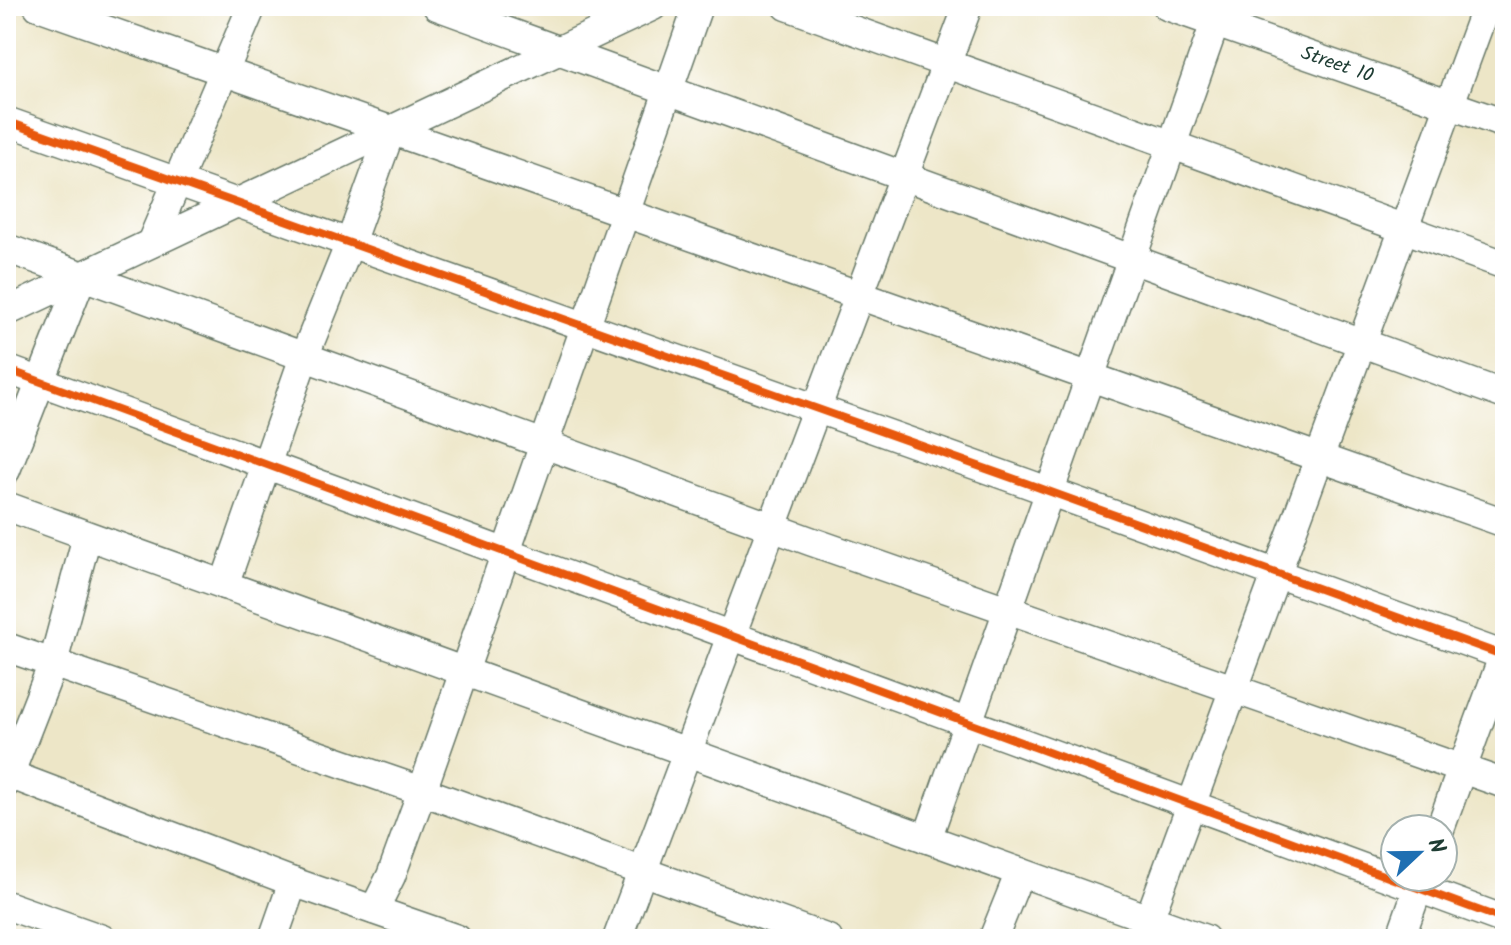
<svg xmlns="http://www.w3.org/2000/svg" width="1511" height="945" font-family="Kalam,sans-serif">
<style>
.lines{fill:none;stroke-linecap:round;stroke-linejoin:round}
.minor-casing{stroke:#677867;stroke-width:31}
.minor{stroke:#fff;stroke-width:28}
.cycleway-casing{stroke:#fff;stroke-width:13}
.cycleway{stroke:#e8590c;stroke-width:8}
.labels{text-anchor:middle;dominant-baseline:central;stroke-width:8;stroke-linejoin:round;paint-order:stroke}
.street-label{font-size:20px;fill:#1f3d34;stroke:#fff}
</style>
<rect width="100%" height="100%" fill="#fff"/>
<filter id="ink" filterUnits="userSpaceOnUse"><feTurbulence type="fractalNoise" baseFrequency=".0125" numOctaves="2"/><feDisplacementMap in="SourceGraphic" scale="16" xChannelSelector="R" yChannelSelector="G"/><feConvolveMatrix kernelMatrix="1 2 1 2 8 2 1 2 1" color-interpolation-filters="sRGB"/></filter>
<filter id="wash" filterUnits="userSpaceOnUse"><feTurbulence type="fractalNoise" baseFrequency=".006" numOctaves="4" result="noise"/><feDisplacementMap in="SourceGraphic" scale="32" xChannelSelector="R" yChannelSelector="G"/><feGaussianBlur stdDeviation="1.8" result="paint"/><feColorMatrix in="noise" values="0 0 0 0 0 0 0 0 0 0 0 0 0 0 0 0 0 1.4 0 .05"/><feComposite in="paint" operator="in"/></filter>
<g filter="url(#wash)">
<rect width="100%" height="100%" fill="#ede6c7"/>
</g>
<g filter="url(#ink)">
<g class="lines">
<defs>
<g id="minor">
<polyline points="38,6 1505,523"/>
<polyline points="437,6 1505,395"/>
<polyline points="787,6 1505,265"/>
<path id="s1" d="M1167 6 1505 124"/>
<polyline points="6,121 1026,483 1505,656"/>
<polyline points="151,243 252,6"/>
<polyline points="6,248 810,541 1505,784"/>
<polyline points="6,312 653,6"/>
<polyline points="6,369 1505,920"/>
<polyline points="6,470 82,276"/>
<polyline points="6,506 1205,939"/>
<polyline points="224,585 304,357 350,243 391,130"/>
<polyline points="6,647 422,791 828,939"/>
<polyline points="6,773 293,882 457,939"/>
<polyline points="6,783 53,663 87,536"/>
<polyline points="1440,829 1505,651"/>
<polyline points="927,839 1215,23"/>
<polyline points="6,905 102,939"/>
<polyline points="374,910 391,876 422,791 698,6"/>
<polyline points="1149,919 1486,6"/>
<polyline points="273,939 293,882"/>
<polyline points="617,939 968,6"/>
<polyline points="993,939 1020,872"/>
<polyline points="1400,939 1422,877"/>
</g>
</defs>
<use href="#minor" class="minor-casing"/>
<use href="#minor" class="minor"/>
<defs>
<g id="cycleway">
<polyline points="6,121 1026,483 1505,656"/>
<polyline points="6,369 1505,920"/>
</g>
</defs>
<use href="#cycleway" class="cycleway-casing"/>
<use href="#cycleway" class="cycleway"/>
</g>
</g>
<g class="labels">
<g class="street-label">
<text stroke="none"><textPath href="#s1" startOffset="180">Street 10</textPath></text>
</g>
</g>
<rect width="1511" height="945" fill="none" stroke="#fff" stroke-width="32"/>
<g transform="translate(1419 853) rotate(68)"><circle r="38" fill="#ffffff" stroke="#a5b1ae" stroke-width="2"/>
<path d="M0-6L14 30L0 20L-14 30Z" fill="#1f6fb2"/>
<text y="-12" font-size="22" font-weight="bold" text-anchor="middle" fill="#1f3d34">N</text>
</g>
</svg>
